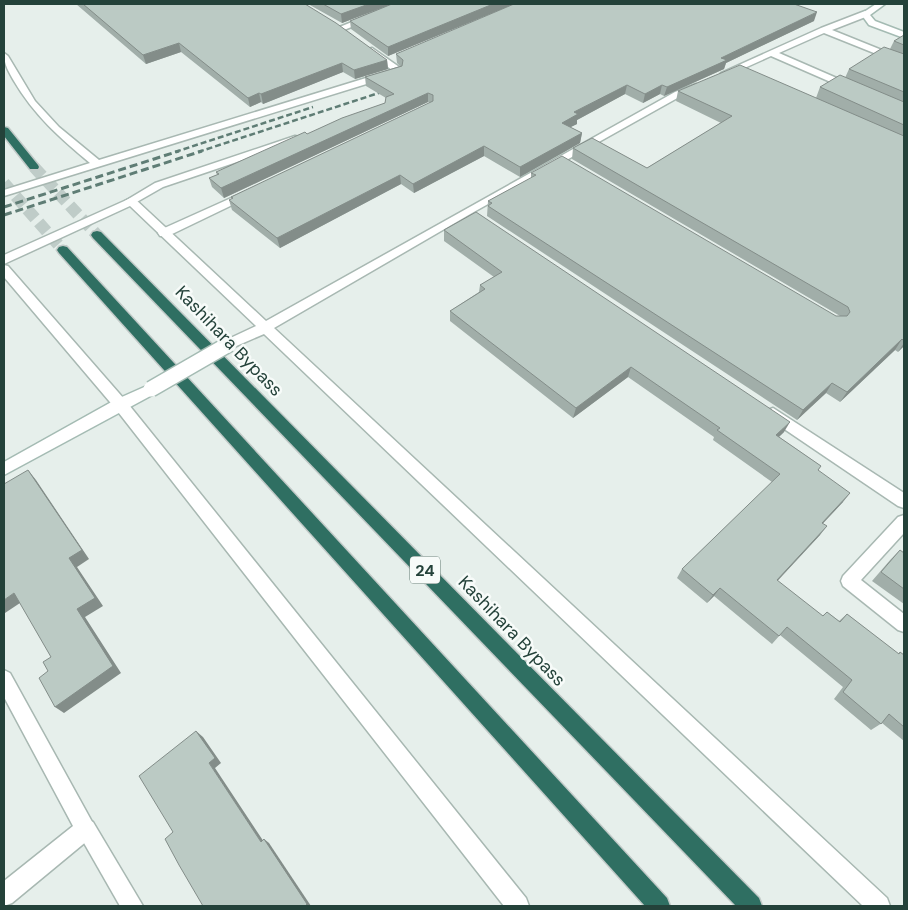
<svg xmlns="http://www.w3.org/2000/svg" width="908" height="910" font-family="'DM Sans',sans-serif">
<style>
.lines{fill:none;stroke-linecap:round;stroke-linejoin:round}
.highway-tunnel{stroke:#bfccc8;stroke-width:12;stroke-dasharray:12 5.5;stroke-linecap:butt}
.lane-casing{stroke:#a8b8b2;stroke-width:3}
.street-casing{stroke:#a8b8b2;stroke-width:3}
.secondary-casing{stroke:#a4bbb3;stroke-width:3}
.highway-casing{stroke:#c2cac8;stroke-width:3}
.lane{fill:#fff;fill-rule:evenodd}
.street{fill:#fff;fill-rule:evenodd}
.secondary{fill:#fff;fill-rule:evenodd}
.highway{fill:#2f6f62;fill-rule:evenodd}
.rail-far1{stroke:#5f7d75;stroke-width:2.5;stroke-dasharray:6 3;stroke-linecap:butt}
.rail{stroke:#5f7d75;stroke-width:3;stroke-dasharray:8 4;stroke-linecap:butt}
.secondary-bridge-far1-casing{stroke:#a4bbb3;stroke-width:14;stroke-linecap:butt}
.secondary-bridge-casing{stroke:#a4bbb3;stroke-width:18;stroke-linecap:butt}
.secondary-bridge-far1{stroke:#fff;stroke-width:12}
.secondary-bridge{stroke:#fff;stroke-width:15}
.wall{fill:#a1aea9}
.shaded-wall{fill:#838d89}
.building{fill:#bbcac4;stroke:#838d89}
.labels{text-anchor:middle;dominant-baseline:central;stroke-width:5;stroke-linejoin:round;paint-order:stroke}
.shield{fill:#f7fbf9;stroke:#637a73;stroke-width:1}
.shield-label{font-size:16px;font-weight:bold;fill:#24423a}
.street-label{font-size:18px;fill:#24423a;stroke:#f7fbf9}
</style>
<rect width="100%" height="100%" fill="#e6efeb"/>
<g class="lines">
<g class="highway-tunnel">
<polyline points="34,167 97,235"/>
<polyline points="4,183 63,250"/>
</g>
<defs>
<g id="lane">
<polygon points="295,136 299,137 299,141 163,187 135,203 131,204 125,201 155,183"/>
<polygon points="249,190 255,193 253,195 168,236 160,236 158,233 160,230"/>
<polygon points="86,819 93,822 143,906 120,906 76,829 79,822"/>
</g>
<g id="street">
<polygon points="397,4 408,4 344,30 337,28"/>
<polygon points="865,11 869,14 868,16 832,30 904,59 904,65 824,33 779,53 855,86 855,90 849,90 771,56 729,75 726,76 721,73 821,28"/>
<path d="M372 48 402 69V73L4 196V190L90 163C60 138 34 115 14 81 9 72 4 65 4 53L8 56 35 101 59 127 99 160 392 70 369 53V49Z"/>
<polygon points="696,84 699,85 699,89 681,96 472,213 274,328 887,898 890,906 863,906 264,334 234,347 224,347 222,344 224,341 256,326 130,206 4,264 4,255 131,198 135,199 266,321 675,92"/>
<polygon points="4,265 8,266 125,400 526,898 529,906 504,906 115,408 4,277"/>
<polygon points="773,408 904,493 904,508 898,506 768,418 766,414 768,410"/>
<polygon points="904,515 904,533 861,580 904,614 904,632 898,630 843,586 841,581 843,576 898,517"/>
<polygon points="4,670 10,673 96,829 93,836 12,903 4,906 4,881 73,826 4,697"/>
</g>
<g id="secondary">
<polygon points="876,4 885,4 870,15 875,21 904,32 904,38 869,25 861,14"/>
<polygon points="151,384 156,385 158,389 156,393 4,475 4,462 115,400"/>
</g>
<g id="highway">
<polygon points="4,127 8,128 38,165 39,167 38,169 30,169 4,136"/>
<polygon points="97,231 101,232 759,898 762,906 736,906 93,238 91,235 93,232"/>
<polygon points="63,246 67,247 667,898 670,906 645,906 59,253 57,250 59,247"/>
</g>
</defs>
<use href="#lane" class="lane-casing"/>
<use href="#street" class="street-casing"/>
<use href="#secondary" class="secondary-casing"/>
<use href="#highway" class="highway-casing"/>
<use href="#lane" class="lane"/>
<use href="#street" class="street"/>
<use href="#secondary" class="secondary"/>
<use href="#highway" class="highway"/>
<g class="rail-far1">
<polyline points="175,152 313,107"/>
<polyline points="198,152 391,89"/>
</g>
<g class="rail">
<polyline points="4,207 179,151"/>
<polyline points="4,215 202,151"/>
</g>
<defs>
<polyline id="secondary-bridge-far1" points="227,345 229,344"/>
<polyline id="secondary-bridge" points="151,389 229,344"/>
</defs>
<use href="#secondary-bridge-far1" class="secondary-bridge-far1-casing"/>
<use href="#secondary-bridge" class="secondary-bridge-casing"/>
<use href="#secondary-bridge-far1" class="secondary-bridge-far1"/>
<use href="#secondary-bridge" class="secondary-bridge"/>
</g>
<g class="wall">
<polygon points="76,4 305,4 387,60 388,69 355,79 343,72 263,104 261,102 250,107 181,52 146,64"/>
<polygon points="308,4 514,4 388,56 351,29 350,21 378,9 342,23"/>
<polygon points="814,21 726,63 724,69 664,96 660,94 643,103 625,94 577,120 577,124 570,127 582,133 580,143 520,177 484,156 414,193 401,184 280,248 232,210 229,200 232,199 231,197 430,103 428,102 224,198 212,187 209,178 217,175 216,172 385,103 386,98 366,86 365,77 400,66 397,63 396,54"/>
<polygon points="904,35 904,346 898,352 895,350 840,402 826,393 797,420 487,216 488,201 531,178 531,173 836,316 840,316 572,159 573,148 647,168 721,123 676,101 678,91 816,98 820,87 845,78 849,69 890,49 894,41"/>
<polygon points="444,230 784,432 779,437 821,466 818,470 843,502 823,523 820,535 777,581 822,616 827,612 839,621 847,614 898,654 900,652 904,655 904,741 882,723 871,730 834,699 843,687 780,635 772,644 714,596 707,603 677,578 682,569 772,482 713,440 714,437 628,377 573,418 450,321 450,311 479,292 480,285 494,277 444,241"/>
<polygon points="900,550 903,552 904,551 904,604 872,581 891,559"/>
</g>
<g class="shaded-wall">
<polygon points="369,4 392,4 342,23 341,14"/>
<polygon points="493,4 514,4 388,56 388,47"/>
<polygon points="817,12 814,21 726,63 724,69 664,96 667,87 721,58"/>
<polygon points="179,43 181,52 146,64 143,55"/>
<polygon points="387,60 388,69 355,79 354,70"/>
<polygon points="342,63 343,72 263,104 261,94"/>
<polygon points="627,85 625,94 577,120 577,124 561,132 562,123 574,112"/>
<polygon points="662,85 660,94 643,103 645,94"/>
<polygon points="259,93 261,102 250,107 248,98"/>
<polygon points="428,93 428,102 224,198 221,188"/>
<polygon points="582,133 580,143 520,177 520,167"/>
<polygon points="484,146 484,156 414,193 413,184"/>
<polygon points="400,175 401,184 280,248 277,238"/>
<polygon points="902,339 895,350 840,402 847,392"/>
<polygon points="904,343 904,346 898,352"/>
<polygon points="631,367 628,377 573,418 576,408"/>
<polygon points="832,383 826,393 797,420 803,410"/>
<polygon points="790,422 784,432 770,445 776,435"/>
<polygon points="28,470 36,480 89,559 77,567 103,606 85,617 121,673 64,713 55,707 77,609"/>
<polygon points="850,493 843,502 815,532 822,523"/>
<polygon points="827,526 820,535 770,589 777,580"/>
<polygon points="720,588 714,596 707,603 713,595"/>
<polygon points="14,593 23,601 5,613 4,612 4,600"/>
<polygon points="196,731 203,737 221,763 215,768 266,845 261,842 209,763"/>
<polygon points="264,839 269,843 311,906 305,906"/>
</g>
<g class="building">
<polygon points="83,4 305,4 336,23 387,60 354,70 342,63 261,94 259,93 248,98 179,43 143,55"/>
<polygon points="323,4 369,4 341,14"/>
<polygon points="392,4 493,4 388,47 350,21"/>
<polygon points="514,4 794,4 817,12 721,58 727,60 667,87 662,85 645,94 627,85 574,112 578,114 562,123 582,133 520,167 484,146 413,184 400,175 277,238 229,200 233,198 231,197 433,101 433,95 428,93 221,188 209,178 219,174 216,172 305,132 307,134 342,118 385,103 386,97 394,94 365,77 402,66 403,60 396,54"/>
<polygon points="904,35 904,45 894,41"/>
<polygon points="884,47 904,54 904,92 849,69"/>
<polygon points="740,65 904,136 904,341 902,339 847,392 832,383 803,410 488,206 492,203 488,201 536,175 531,173 562,156 836,316 847,316 850,312 848,307 573,148 592,138 647,168 732,116 678,91"/>
<polygon points="840,75 904,102 904,125 820,87"/>
<polygon points="476,212 790,422 776,435 821,466 818,470 850,493 822,523 827,526 777,580 823,616 827,612 840,622 847,614 899,654 900,652 904,655 904,727 889,714 881,724 843,692 852,680 787,627 779,636 720,588 713,595 682,569 780,474 717,430 720,428 631,367 576,408 450,311 485,289 480,285 502,272 444,230"/>
<polygon points="28,470 82,550 69,558 95,598 77,609 113,666 55,707 39,678 48,671 43,662 51,657 14,593 4,600 4,484"/>
<polygon points="900,550 904,553 904,589 881,572"/>
<polygon points="196,731 215,758 209,763 261,842 264,839 307,904 305,906 203,906 179,865 165,839 173,832 139,776"/>
</g>
<g class="labels">
<rect class="shield" x="410" y="556.5" width="30" height="27" rx="4"/>
<g class="shield-label">
<text x="425" y="570">24</text>
</g>
<g class="street-label">
<text transform="translate(229 341) rotate(46)">Kashihara Bypass</text>
<text transform="translate(512 631) rotate(46)">Kashihara Bypass</text>
</g>
</g>
<rect width="908" height="910" fill="none" stroke="#24423a" stroke-width="10"/>
</svg>
